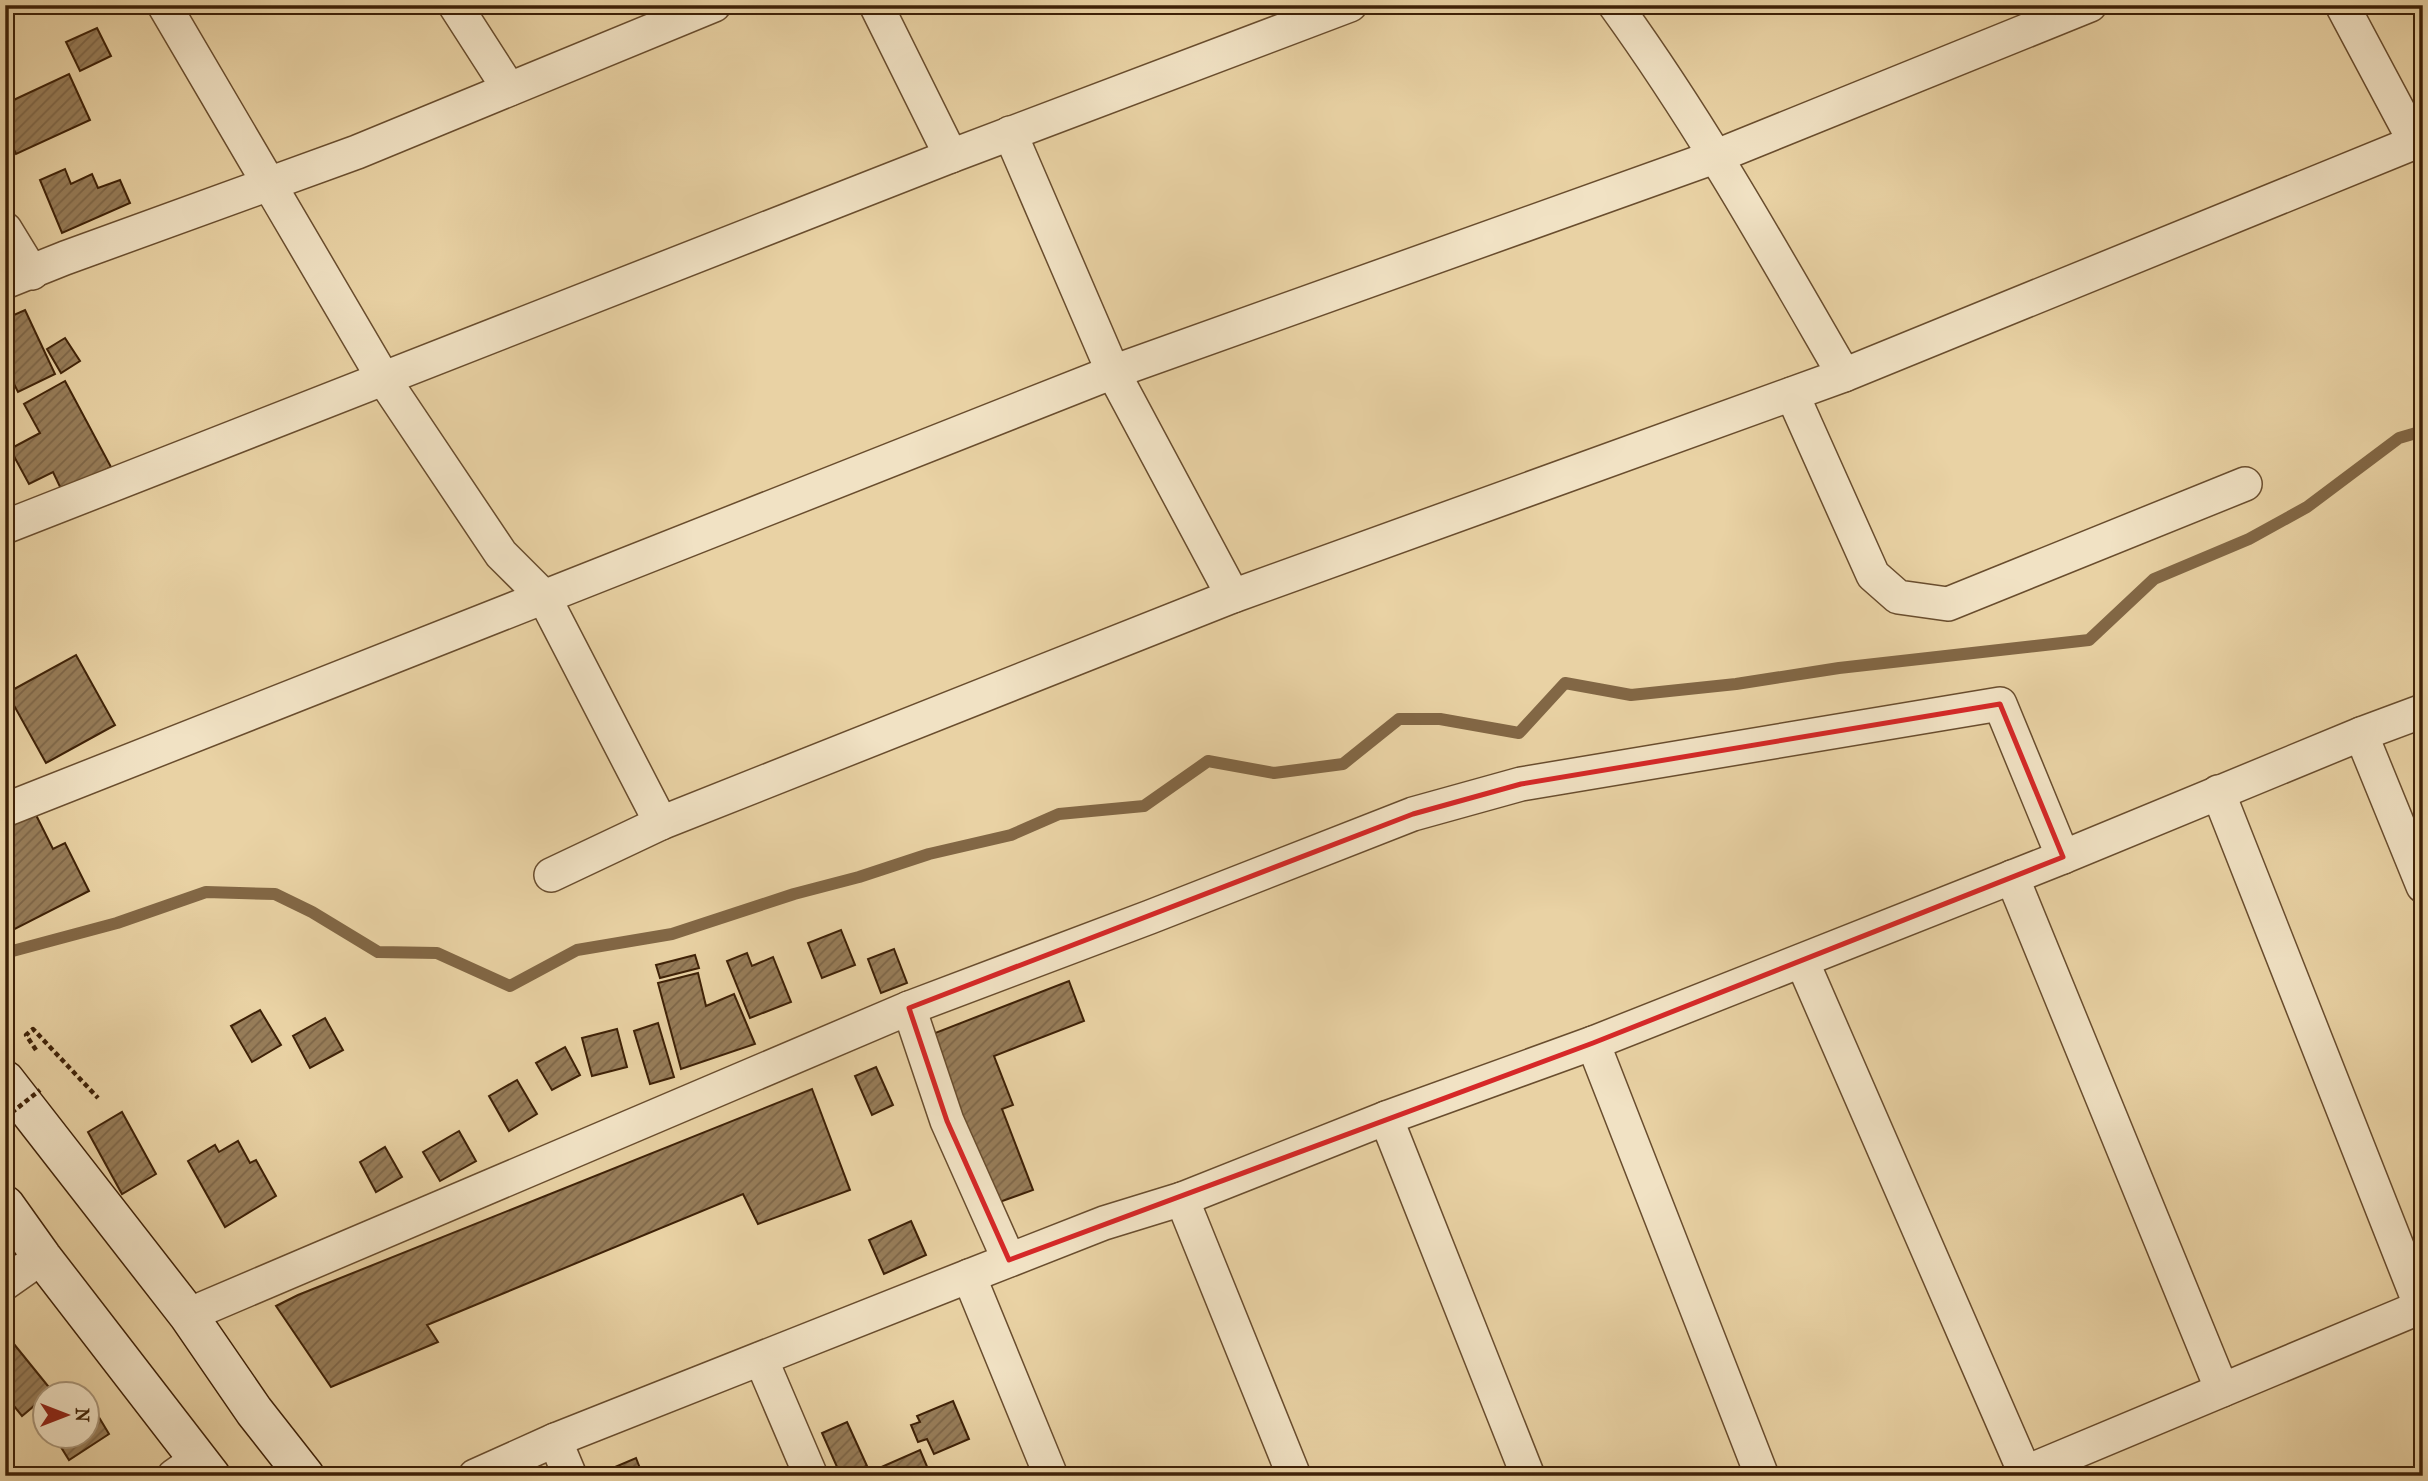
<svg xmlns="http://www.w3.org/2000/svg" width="2428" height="1481" font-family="'IM FELL French Canon',serif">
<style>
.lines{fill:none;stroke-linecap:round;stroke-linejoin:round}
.stream{stroke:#826745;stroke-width:12}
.building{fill:url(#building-hatch);stroke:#3e2107;stroke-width:2}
.street-casing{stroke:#694d2e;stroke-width:36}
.secondary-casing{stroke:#3e2107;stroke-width:41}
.path{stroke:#3e2107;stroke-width:4.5;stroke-dasharray:5 3.5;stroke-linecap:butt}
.street{stroke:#f1e2c4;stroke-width:33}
.secondary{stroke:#f1e2c4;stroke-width:38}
.path-bridge{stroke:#3e2107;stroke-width:4.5;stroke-dasharray:5 3.5;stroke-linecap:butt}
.marked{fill:none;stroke:#d62828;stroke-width:5;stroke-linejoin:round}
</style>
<defs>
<pattern id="building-hatch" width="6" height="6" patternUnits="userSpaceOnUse" patternTransform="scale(1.75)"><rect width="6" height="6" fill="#977d59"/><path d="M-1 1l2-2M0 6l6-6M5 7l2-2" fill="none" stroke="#7d6648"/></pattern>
</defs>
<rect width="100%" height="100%" fill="#e9d2a4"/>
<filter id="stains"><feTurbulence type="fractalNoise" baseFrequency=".00286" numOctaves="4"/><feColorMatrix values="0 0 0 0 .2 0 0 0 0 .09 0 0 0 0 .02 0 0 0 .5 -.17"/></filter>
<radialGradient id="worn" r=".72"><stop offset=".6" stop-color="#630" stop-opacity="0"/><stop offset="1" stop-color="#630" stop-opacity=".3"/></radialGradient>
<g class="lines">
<polyline class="stream" points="5,953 117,923 206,892 275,894 312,912 378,952 437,953 510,986 577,950 672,934 794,894 859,877 929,854 1011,835 1059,814 1144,806 1208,761 1274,773 1343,764 1399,719 1440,719 1519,733 1565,683 1631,695 1736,684 1839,668 2089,640 2154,579 2249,539 2307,507 2399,438 2423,431"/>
</g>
<g class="building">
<polygon points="97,28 111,56 80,71 66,42"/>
<polygon points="69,74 90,120 16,154 5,130 5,104"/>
<polygon points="65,169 71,184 92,174 98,188 120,180 130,203 62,233 40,180"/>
<polygon points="25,310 55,374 18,392 5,366 5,319"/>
<polygon points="65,338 80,361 61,373 47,349"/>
<polygon points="65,381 111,467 63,493 53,472 29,484 10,449 40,433 24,404"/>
<polygon points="76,655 115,725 46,763 7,693"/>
<polygon points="34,811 53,849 65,843 89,891 7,933 5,929 5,826"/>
<polygon points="841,930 855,965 822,978 808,943"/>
<polygon points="894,949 907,983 881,993 868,959"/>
<polygon points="747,953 752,966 773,957 791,1002 750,1018 727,961"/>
<polygon points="695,955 699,968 660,978 656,965"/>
<polygon points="698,973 706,1006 734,994 755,1044 681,1069 658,983"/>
<polygon points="1069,981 1084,1021 994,1056 1013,1105 1002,1109 1033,1190 994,1204 930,1035"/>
<polygon points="260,1010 281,1045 252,1062 231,1026"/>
<polygon points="325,1018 343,1050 310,1068 293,1036"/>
<polygon points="658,1023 674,1077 650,1084 634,1031"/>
<polygon points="617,1029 627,1067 592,1076 582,1038"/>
<polygon points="565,1047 580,1075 552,1090 536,1063"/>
<polygon points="876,1067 893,1105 872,1115 855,1076"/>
<polygon points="517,1080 537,1114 509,1131 489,1096"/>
<polygon points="812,1089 850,1190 758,1224 743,1194 427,1325 438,1342 331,1387 276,1306 298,1295"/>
<polygon points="122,1112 156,1174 122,1194 88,1132"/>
<polygon points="459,1131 476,1161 440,1181 423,1152"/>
<polygon points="238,1141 250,1163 256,1160 276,1196 225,1227 188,1161 215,1145 219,1152"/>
<polygon points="385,1147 402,1177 376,1192 360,1162"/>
<polygon points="911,1221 926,1255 884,1274 869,1240"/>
<polygon points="5,1333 52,1391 46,1394 46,1396 22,1416 5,1395"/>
<polygon points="88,1399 109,1434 69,1460 54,1436 88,1436"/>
<polygon points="953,1401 969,1439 934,1454 927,1439 918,1442 911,1425 920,1422 917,1416"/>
<polygon points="847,1422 867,1466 841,1476 822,1433"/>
<polygon points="920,1450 931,1476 861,1476"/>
<polygon points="636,1458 643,1476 594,1476"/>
</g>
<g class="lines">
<defs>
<g id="street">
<polyline points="164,5 383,378 501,554 544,597 661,823"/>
<polyline points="455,5 509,89"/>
<polyline points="876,5 951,156"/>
<path d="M1615 5C1701 124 1771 249 1844 375"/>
<polyline points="2342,5 2415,142"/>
<polyline points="1010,133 1113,372 1233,596"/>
<polyline points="5,229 32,273"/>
<polyline points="5,282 65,258 357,152 714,5"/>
<polyline points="1792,394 1873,575 1898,597 1948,604 2245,484"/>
<polyline points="5,527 951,156 1350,5"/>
<polyline points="2361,734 2423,886"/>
<polyline points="2218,792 2421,1307"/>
<polyline points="5,810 1113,372 1717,156 2090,5"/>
<polyline points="551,875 661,823 1233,596 1844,375 2423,139"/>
<polyline points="2012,877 2222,1390"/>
<polyline points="1802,961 2025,1473"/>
<polyline points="909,1008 947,1121 1009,1260"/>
<polyline points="1593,1043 1762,1476"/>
<polyline points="1386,1118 1528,1476"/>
<polyline points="1182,1199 1294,1476"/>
<polyline points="969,1276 1051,1476"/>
<polyline points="5,1283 42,1257"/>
<polyline points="188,1315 909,1008 1150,917 1413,814 1521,784 2000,704 2063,857"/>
<polyline points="761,1359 811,1476"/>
<polyline points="555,1440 570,1476"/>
<polyline points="174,1476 198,1459"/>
<polyline points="475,1476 555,1440 969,1276 1104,1223 1182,1199 1386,1118 1593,1043 2063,857 2361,734 2423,711"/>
<polyline points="2017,1476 2423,1306"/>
</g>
<g id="secondary">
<polyline points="5,1080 188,1315 254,1411 305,1476"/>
<polyline points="5,1205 42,1257 211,1476"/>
</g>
</defs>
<use href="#street" class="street-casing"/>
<use href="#secondary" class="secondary-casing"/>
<polyline class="path" points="36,1050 26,1035 33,1029 98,1098"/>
<use href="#street" class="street"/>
<use href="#secondary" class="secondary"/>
<polyline class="path-bridge" points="5,1118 40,1090"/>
</g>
<path class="marked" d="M2000 704 2063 857 1593 1043 1009 1260 947 1121 909 1008 1413 814 1521 784Z"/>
<rect width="2428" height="1481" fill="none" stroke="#e9d2a4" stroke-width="28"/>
<rect x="7" y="7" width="2414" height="1467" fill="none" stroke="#3e2107" stroke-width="3.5"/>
<rect x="14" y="14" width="2400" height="1453" fill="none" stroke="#3e2107" stroke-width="2"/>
<g transform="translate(66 1415) rotate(90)"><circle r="33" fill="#f1e2c4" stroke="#a99578" stroke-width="2"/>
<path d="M0-5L12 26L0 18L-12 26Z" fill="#8f2418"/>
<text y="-10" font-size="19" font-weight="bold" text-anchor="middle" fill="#3e2107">N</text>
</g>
<rect width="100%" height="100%" filter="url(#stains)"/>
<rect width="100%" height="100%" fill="url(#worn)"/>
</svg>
